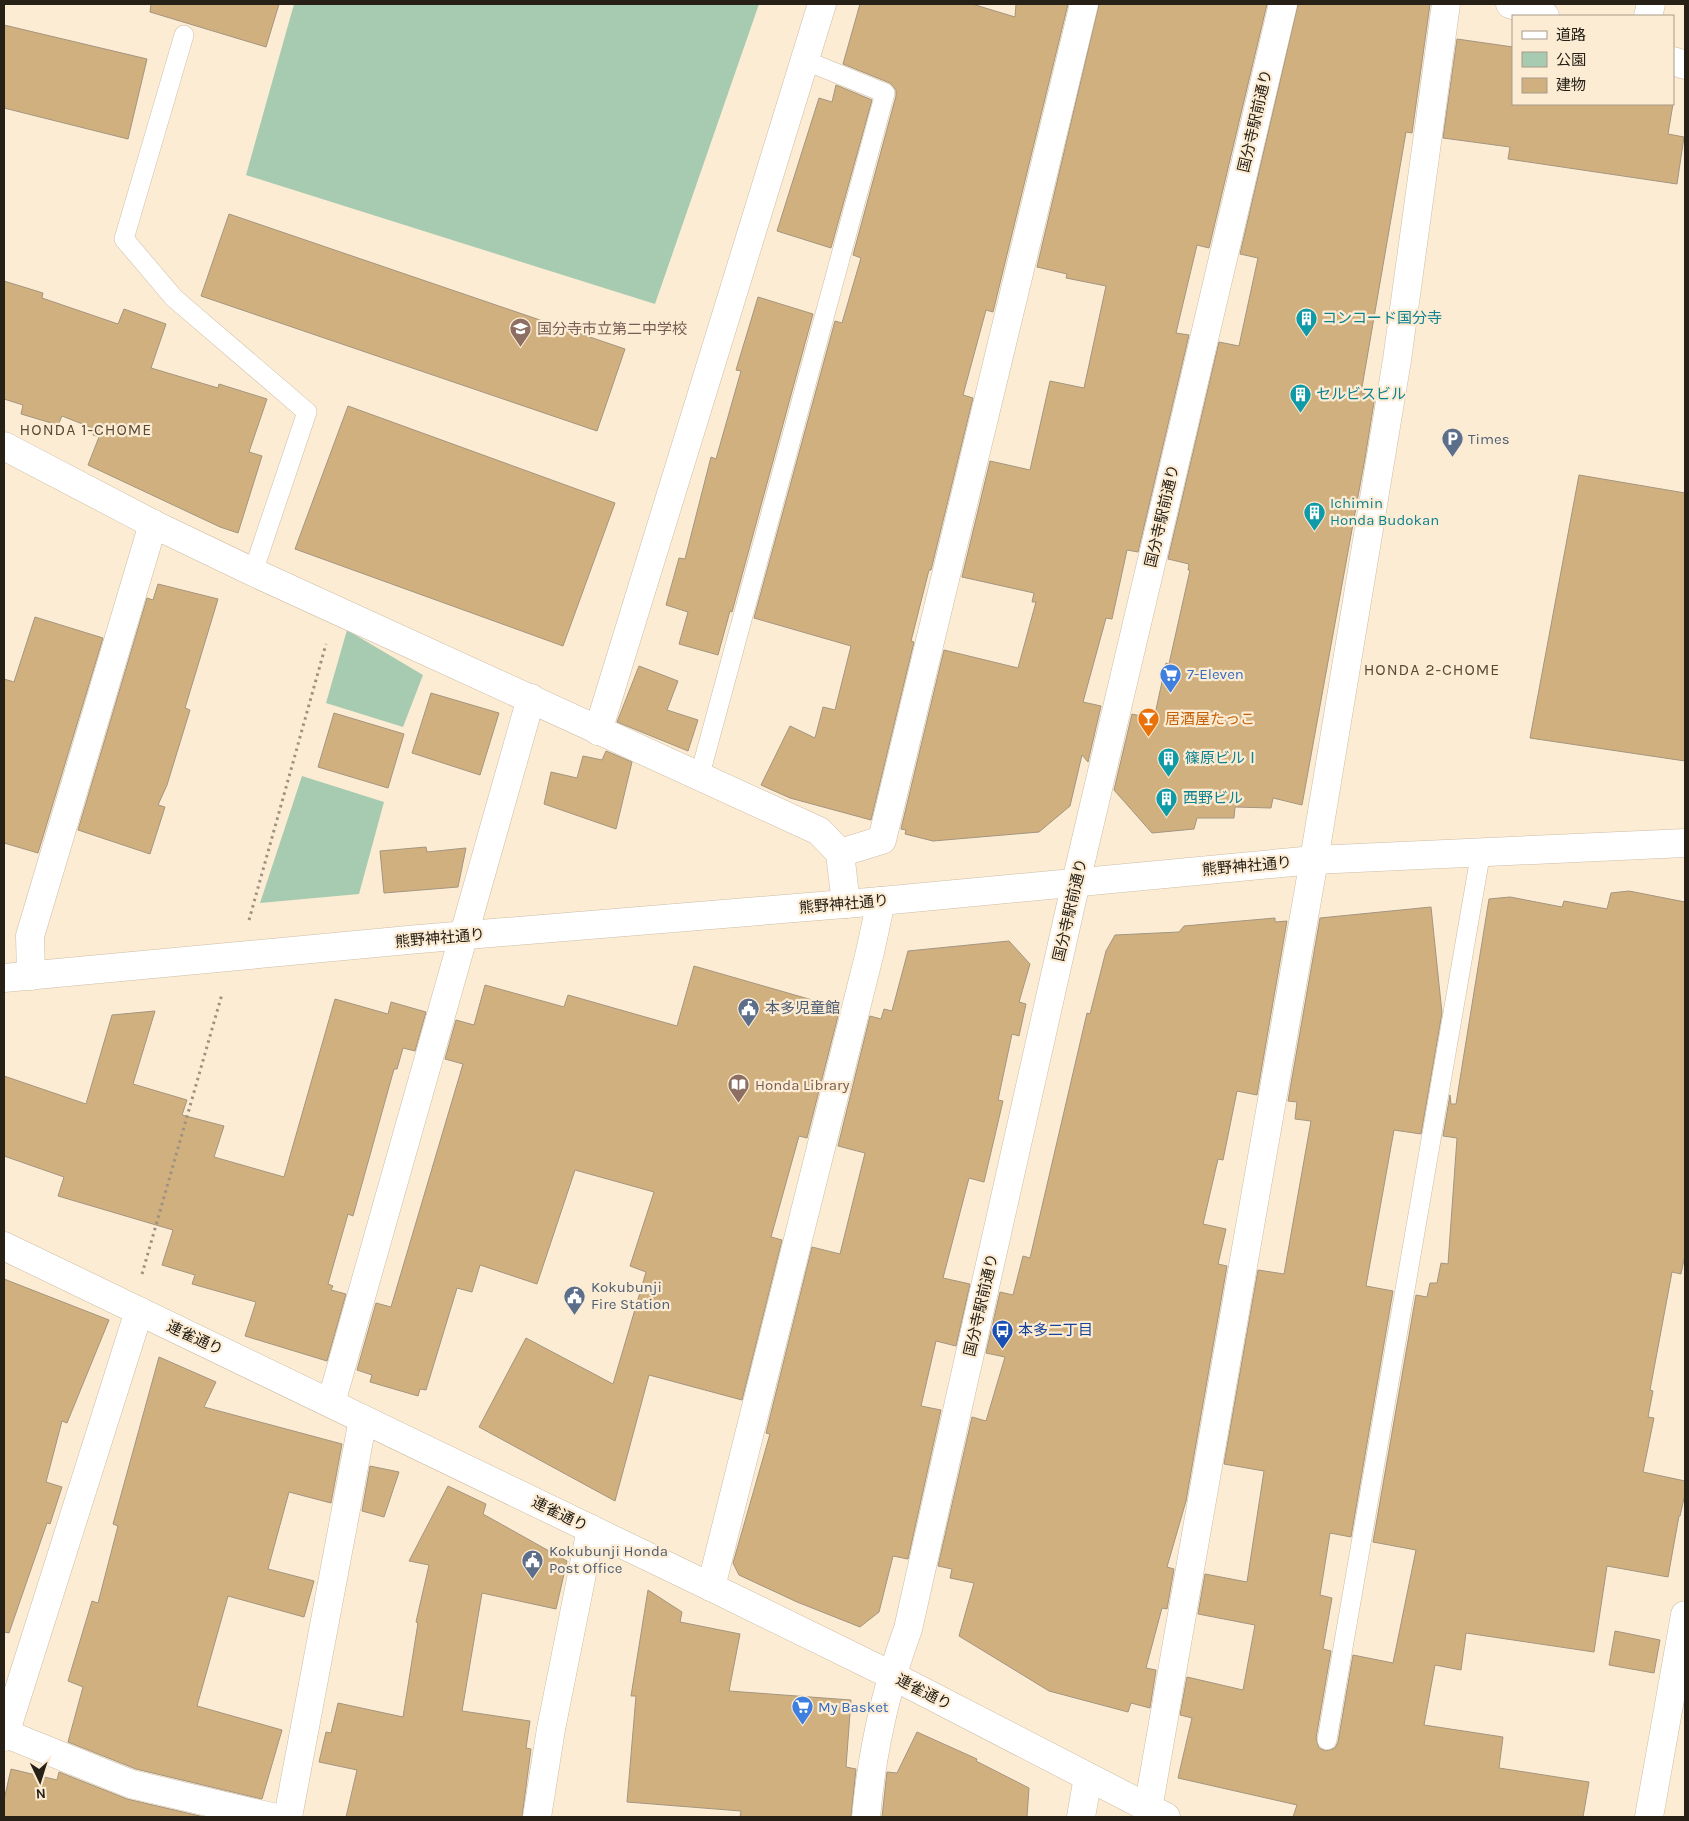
<svg xmlns="http://www.w3.org/2000/svg" width="1689" height="1821" font-family="Karla,'Noto Sans JP',sans-serif">
<style>
.green{fill:#a7cbb1}
.building{fill:#d1b07f;stroke:#a4957f}
.lines{fill:none;stroke-linecap:round;stroke-linejoin:round}
.service-casing{stroke:#ccbda6;stroke-width:20}
.minor-casing{stroke:#ccbda6;stroke-width:29}
.tertiary-casing{stroke:#ccbda6;stroke-width:29}
.secondary-casing{stroke:#ccbda6;stroke-width:29}
.path{stroke:#9d9180;stroke-width:3;stroke-dasharray:2.5 4;stroke-linecap:butt}
.service{stroke:#fff;stroke-width:19}
.minor{stroke:#fff;stroke-width:28}
.tertiary{stroke:#fff;stroke-width:28}
.secondary{stroke:#fff;stroke-width:28}
.labels{text-anchor:middle;dominant-baseline:central;stroke-width:4.5;stroke-linejoin:round;paint-order:stroke}
.street-label{font-size:15px;fill:#262017;stroke:#fcecd4}
.culture-label{font-size:15px;fill:#0d838f;stroke:#fcecd4;text-anchor:start}
.education-label{font-size:15px;fill:#785e54;stroke:#fcecd4;text-anchor:start}
.service-label{font-size:15px;fill:#4e5e75;stroke:#fcecd4;text-anchor:start}
.shop-label{font-size:15px;fill:#366cbe;stroke:#fcecd4;text-anchor:start}
.food-label{font-size:15px;fill:#c56008;stroke:#fcecd4;text-anchor:start}
.transit-label{font-size:15px;fill:#164399;stroke:#fcecd4;text-anchor:start}
.neighbourhood-label{font-size:16px;letter-spacing:1px;fill:#574a36;stroke:#fcecd4}
</style>
<rect width="100%" height="100%" fill="#fcecd4"/>
<g class="green">
<polygon points="294,4 759,4 655,304 246,175"/>
<polygon points="347,630 423,675 403,727 326,703"/>
<polygon points="302,776 384,802 359,894 260,903"/>
</g>
<g class="building">
<polygon points="151,4 279,4 266,47 150,12"/>
<polygon points="860,4 972,4 1015,17 1016,4 1068,4 993,312 986,310 963,395 973,398 931,570 929,570 911,641 914,642 871,820 790,798 761,785 790,726 815,738 823,707 835,710 851,646 754,618 835,321 842,323 861,258 853,255 896,96 896,90 890,83 843,64"/>
<polygon points="1099,4 1267,4 1209,248 1197,245 1176,333 1189,335 1138,552 1127,550 1112,619 1106,618 1083,702 1101,706 1088,762 1082,755 1070,806 1039,832 933,841 905,834 906,830 901,829 944,650 1018,668 1036,602 1032,602 1034,593 962,577 990,461 1030,470 1050,381 1084,388 1106,286 1066,278 1067,274 1037,267"/>
<polygon points="1298,4 1430,4 1412,133 1406,132 1361,393 1375,396 1365,458 1302,805 1273,798 1271,808 1235,807 1234,818 1197,818 1194,829 1152,833 1114,790 1132,714 1154,719 1166,663 1169,664 1190,570 1188,570 1189,564 1168,559 1219,342 1239,346 1258,258 1240,254"/>
<polygon points="4,25 147,59 128,139 4,108"/>
<polygon points="1457,39 1513,47 1513,104 1673,104 1668,134 1684,137 1677,184 1508,159 1510,147 1443,138"/>
<polygon points="836,85 872,100 831,248 777,231 819,98 832,102"/>
<polygon points="229,214 625,349 597,431 201,296"/>
<polygon points="4,281 43,293 42,298 118,324 124,309 166,324 151,368 218,388 219,384 267,399 249,452 262,456 238,533 220,527 88,465 99,437 93,435 95,429 62,416 58,425 21,414 23,405 4,399"/>
<polygon points="758,297 813,314 732,612 730,611 718,655 679,644 688,612 666,605 679,558 685,559 711,457 716,459 741,371 736,370"/>
<polygon points="348,406 615,503 563,646 295,549"/>
<polygon points="1579,475 1685,493 1685,761 1530,738"/>
<polygon points="158,584 218,599 185,708 190,710 167,785 158,805 165,807 150,854 78,830 147,598 153,600"/>
<polygon points="35,617 103,638 38,853 4,843 4,679 14,682"/>
<polygon points="639,666 678,681 667,710 698,720 688,751 617,722"/>
<polygon points="431,693 499,713 480,775 412,753"/>
<polygon points="334,713 404,734 388,788 318,767"/>
<polygon points="606,751 632,762 616,829 544,804 551,772 577,778 583,756 602,760"/>
<polygon points="426,847 427,852 466,848 458,887 384,893 380,851"/>
<polygon points="1629,891 1685,902 1685,1255 1681,1274 1672,1272 1650,1390 1653,1391 1648,1417 1654,1418 1643,1472 1685,1481 1685,1494 1680,1516 1679,1516 1668,1577 1607,1566 1594,1652 1466,1633 1461,1670 1435,1665 1424,1725 1503,1737 1499,1768 1589,1782 1583,1817 1293,1817 1297,1805 1178,1778 1192,1718 1180,1715 1187,1677 1243,1690 1255,1625 1198,1614 1205,1574 1247,1582 1264,1471 1224,1464 1258,1270 1284,1274 1311,1121 1295,1119 1297,1102 1288,1101 1320,918 1431,907 1442,1013 1421,1134 1394,1130 1366,1286 1393,1291 1351,1537 1330,1533 1320,1595 1332,1598 1323,1649 1331,1651 1316,1738 1319,1748 1326,1751 1335,1748 1338,1742 1353,1655 1393,1663 1416,1550 1373,1542 1416,1295 1427,1297 1430,1283 1437,1283 1441,1263 1448,1264 1457,1138 1443,1136 1450,1095 1451,1104 1456,1104 1489,899 1510,897 1562,907 1564,901 1607,909 1611,893"/>
<polygon points="1275,918 1275,922 1287,921 1257,1095 1237,1091 1223,1160 1218,1159 1203,1224 1226,1229 1218,1264 1227,1266 1186,1501 1167,1567 1174,1569 1167,1609 1162,1608 1146,1668 1156,1670 1150,1708 1131,1703 1128,1712 1049,1691 959,1636 974,1583 950,1578 952,1569 938,1566 972,1417 986,1421 1005,1357 986,1353 1000,1292 1013,1295 1023,1256 1030,1258 1087,1013 1090,1014 1106,951 1115,935 1179,932 1184,926"/>
<polygon points="1009,941 1030,964 1019,1002 1026,1004 1019,1036 1012,1034 998,1100 1003,1101 984,1182 969,1178 943,1278 970,1284 956,1346 936,1341 921,1406 941,1410 908,1559 893,1556 879,1612 860,1627 797,1602 739,1575 733,1563 770,1434 766,1433 812,1247 840,1254 865,1153 838,1146 870,1016 881,1019 884,1009 892,1011 908,951"/>
<polygon points="694,966 840,1008 807,1138 799,1136 771,1237 782,1240 742,1400 649,1375 615,1501 479,1427 526,1338 613,1384 646,1272 630,1266 654,1192 575,1170 537,1284 480,1265 472,1292 457,1288 426,1390 420,1389 418,1396 370,1382 372,1375 357,1370 376,1303 391,1307 463,1064 445,1059 456,1020 474,1025 485,985 564,1007 568,995 677,1026"/>
<polygon points="335,999 388,1014 391,1002 426,1012 415,1051 403,1048 397,1069 394,1069 353,1216 348,1214 328,1284 333,1286 331,1290 346,1294 327,1361 245,1336 256,1302 192,1284 195,1275 162,1265 173,1230 58,1196 64,1177 4,1156 4,1076 86,1104 112,1015 155,1011 133,1084 187,1100 182,1115 224,1126 214,1157 284,1177"/>
<polygon points="4,1279 109,1320 67,1423 62,1421 46,1482 62,1487 50,1524 47,1523 9,1633 4,1632"/>
<polygon points="159,1357 216,1382 204,1407 342,1444 331,1503 289,1492 268,1569 314,1581 304,1617 228,1596 197,1706 282,1730 262,1799 136,1769 68,1742 83,1687 68,1681 92,1601 98,1603 118,1526 113,1524"/>
<polygon points="370,1466 399,1472 384,1517 362,1511"/>
<polygon points="448,1486 486,1504 483,1514 567,1561 556,1609 482,1593 462,1711 530,1721 526,1748 531,1749 522,1817 346,1817 357,1770 319,1762 326,1732 331,1733 338,1703 403,1717 418,1623 416,1622 429,1565 409,1561"/>
<polygon points="648,1590 682,1612 680,1622 740,1634 729,1691 851,1700 846,1767 856,1769 851,1817 740,1817 741,1811 627,1802 636,1696 631,1696"/>
<polygon points="1615,1631 1660,1640 1654,1673 1609,1665"/>
<polygon points="917,1732 977,1759 976,1761 1029,1788 1027,1817 882,1817 887,1772 897,1773"/>
<polygon points="11,1769 57,1780 59,1772 127,1799 204,1817 4,1817 4,1800"/>
</g>
<g class="lines">
<defs>
<g id="service">
<polyline points="184,35 124,239 174,298 307,412 253,572"/>
<polyline points="699,778 885,93 804,60"/>
<polyline points="1327,1740 1481,851"/>
</g>
<g id="minor">
<polyline points="1510,4 1545,16"/>
<polyline points="1648,16 1651,4"/>
<polyline points="1673,61 1685,65"/>
<polyline points="4,446 153,524 253,572 819,831 840,853 846,904"/>
<polyline points="598,731 822,4"/>
<polyline points="840,853 882,840 1084,4"/>
<polyline points="31,976 30,936 153,524"/>
<polyline points="331,1403 531,698"/>
<polyline points="711,1587 870,952 881,901"/>
<polyline points="4,1733 131,1784 272,1817"/>
<polyline points="4,1737 139,1311"/>
<polyline points="1148,1809 1314,860 1397,360 1446,4"/>
<polyline points="288,1817 363,1419"/>
<polyline points="537,1817 551,1729 591,1529"/>
<polyline points="1081,1817 1088,1777"/>
<polyline points="1649,1817 1685,1615"/>
</g>
<path id="tertiary" d="M866 1817C872 1751 885 1691 908 1629L1076 882 1283 4"/>
<g id="secondary">
<polyline points="4,978 419,939 881,901 1314,860 1685,843"/>
<polyline points="4,1246 711,1587 891,1675 1166,1817"/>
</g>
</defs>
<use href="#service" class="service-casing"/>
<use href="#minor" class="minor-casing"/>
<use href="#tertiary" class="tertiary-casing"/>
<use href="#secondary" class="secondary-casing"/>
<g class="path">
<polyline points="249,920 326,644"/>
<polyline points="142,1274 222,994"/>
</g>
<use href="#service" class="service"/>
<use href="#minor" class="minor"/>
<use href="#tertiary" class="tertiary"/>
<use href="#secondary" class="secondary"/>
</g>
<defs>
<symbol id="building-pin" viewBox="-11 -11 22 30"><path d="M0 17L-7.5 6A9.5 9.5 0 1 1 7.5 6Z" fill="#0f9aa8" stroke="#fcecd4"/><path d="M-4-6H4V6H1V3H-1V6H-4ZM-2.5-4.3h1.7v1.8h-1.7ZM.8-4.3h1.7v1.8H.8ZM-2.5-1h1.7V.8h-1.7ZM.8-1h1.7V.8H.8Z" fill="#fff"/></symbol>
<symbol id="school-pin" viewBox="-11 -11 22 30"><path d="M0 17L-7.5 6A9.5 9.5 0 1 1 7.5 6Z" fill="#8d6e63" stroke="#fcecd4"/><path d="M0-5L7-2L0 1L-7-2ZM-4 1L0 2.5L4 1V4Q0 6-4 4Z" fill="#fff"/></symbol>
<symbol id="parking-pin" viewBox="-11 -11 22 30"><path d="M0 17L-7.5 6A9.5 9.5 0 1 1 7.5 6Z" fill="#5c6f8a" stroke="#fcecd4"/><path d="M-3.5-5.5H1a3.5 3.5 0 0 1 0 7H-1V5.5H-3.5ZM-1-3.4V-.6H.8a1.4 1.4 0 0 0 0-2.8Z" fill="#fff"/></symbol>
<symbol id="supermarket-pin" viewBox="-11 -11 22 30"><path d="M0 17L-7.5 6A9.5 9.5 0 1 1 7.5 6Z" fill="#3f7fe0" stroke="#fcecd4"/><path d="M-6-5.5h2.5l.6 2H6L4.5 2H-2.5L-4.4-4H-6ZM-1.5 3.2a1.3 1.3 0 1 0 .1 0ZM3 3.2a1.3 1.3 0 1 0 .1 0Z" fill="#fff"/></symbol>
<symbol id="bar-pin" viewBox="-11 -11 22 30"><path d="M0 17L-7.5 6A9.5 9.5 0 1 1 7.5 6Z" fill="#e8710a" stroke="#fcecd4"/><path d="M-6-5H6L.8 .8V4.5H3.5V6h-7V4.5H-.8V.8Z" fill="#fff"/></symbol>
<symbol id="civic-pin" viewBox="-11 -11 22 30"><path d="M0 17L-7.5 6A9.5 9.5 0 1 1 7.5 6Z" fill="#5c6f8a" stroke="#fcecd4"/><path d="M-.6-6.5H3V-4.5H.6V-3L4-1V1h2V6H-6V1h2V-1L-.6-3ZM-1.2 2.5V6h2.4V2.5Z" fill="#fff"/></symbol>
<symbol id="library-pin" viewBox="-11 -11 22 30"><path d="M0 17L-7.5 6A9.5 9.5 0 1 1 7.5 6Z" fill="#8d6e63" stroke="#fcecd4"/><path d="M-6-4Q-3-5.5-.7-3.5V5Q-3 3-6 4ZM6-4Q3-5.5 .7-3.5V5Q3 3 6 4Z" fill="#fff"/></symbol>
<symbol id="bus-pin" viewBox="-11 -11 22 30"><path d="M0 17L-7.5 6A9.5 9.5 0 1 1 7.5 6Z" fill="#1a4fb4" stroke="#fcecd4"/><path d="M-5-6H5V4H4V6H2V4H-2V6H-4V4H-5ZM-3.5-4V0h7V-4ZM-3.5 1.2v1.5H-2V1.2ZM2 1.2v1.5H3.5V1.2Z" fill="#fff"/></symbol>
</defs>
<g fill-rule="evenodd">
<use href="#building-pin" x="1294" y="306" width="25" height="34"/>
<use href="#school-pin" x="508" y="316" width="25" height="34"/>
<use href="#building-pin" x="1288" y="382" width="25" height="34"/>
<use href="#parking-pin" x="1440" y="426" width="25" height="34"/>
<use href="#building-pin" x="1302" y="500" width="25" height="34"/>
<use href="#supermarket-pin" x="1158" y="662" width="25" height="34"/>
<use href="#bar-pin" x="1136" y="706" width="25" height="34"/>
<use href="#building-pin" x="1156" y="746" width="25" height="34"/>
<use href="#building-pin" x="1154" y="786" width="25" height="34"/>
<use href="#civic-pin" x="736" y="996" width="25" height="34"/>
<use href="#library-pin" x="726" y="1072" width="25" height="34"/>
<use href="#civic-pin" x="562" y="1284" width="25" height="34"/>
<use href="#bus-pin" x="990" y="1318" width="25" height="34"/>
<use href="#civic-pin" x="520" y="1548" width="25" height="34"/>
<use href="#supermarket-pin" x="790" y="1694" width="25" height="34"/>
</g>
<g class="labels">
<g class="street-label">
<text transform="translate(1255 121) rotate(-77)">国分寺駅前通り</text>
<text transform="translate(1162 516) rotate(-77)">国分寺駅前通り</text>
<text transform="translate(1247 866) rotate(-5)">熊野神社通り</text>
<text transform="translate(844 904) rotate(-5)">熊野神社通り</text>
<text transform="translate(1070 910) rotate(-77)">国分寺駅前通り</text>
<text transform="translate(440 938) rotate(-5)">熊野神社通り</text>
<text transform="translate(981 1305) rotate(-77)">国分寺駅前通り</text>
<text transform="translate(195 1338) rotate(25)">連雀通り</text>
<text transform="translate(560 1514) rotate(26)">連雀通り</text>
<text transform="translate(924 1692) rotate(27)">連雀通り</text>
</g>
<g class="culture-label">
<text x="1322" y="318">コンコード国分寺</text>
<text x="1316" y="394">セルビスビル</text>
<text x="1330" y="503">Ichimin<tspan x="1330" dy="17">Honda Budokan</tspan></text>
<text x="1185" y="758">篠原ビルⅠ</text>
<text x="1183" y="798">西野ビル</text>
</g>
<g class="education-label">
<text x="537" y="329">国分寺市立第二中学校</text>
<text x="755" y="1085">Honda Library</text>
</g>
<g class="service-label">
<text x="1468" y="439">Times</text>
<text x="765" y="1008">本多児童館</text>
<text x="591" y="1287">Kokubunji<tspan x="591" dy="17">Fire Station</tspan></text>
<text x="549" y="1551">Kokubunji Honda<tspan x="549" dy="17">Post Office</tspan></text>
</g>
<g class="shop-label">
<text x="1187" y="674">7-Eleven</text>
<text x="818" y="1707">My Basket</text>
</g>
<g class="food-label">
<text x="1165" y="719">居酒屋たっこ</text>
</g>
<g class="transit-label">
<text x="1018" y="1330">本多二丁目</text>
</g>
<g class="neighbourhood-label">
<text x="86" y="429">HONDA 1-CHOME</text>
<text x="1432" y="669">HONDA 2-CHOME</text>
</g>
</g>
<rect width="1689" height="1821" fill="none" stroke="#262017" stroke-width="10"/>
<rect x="1512" y="15" width="162" height="90" fill="#fcecd4" stroke="#a69a88"/>
<rect x="1522" y="31" width="25" height="8" fill="#ffffff" stroke="#a69a88"/>
<text x="1556" y="40" font-size="15" fill="#262017">道路</text>
<rect x="1522" y="52" width="25" height="15" fill="#a7cbb1" stroke="#a69a88"/>
<text x="1556" y="65" font-size="15" fill="#262017">公園</text>
<rect x="1522" y="78" width="25" height="15" fill="#d1b07f" stroke="#a69a88"/>
<text x="1556" y="90" font-size="15" fill="#262017">建物</text>
<g transform="translate(40 1781) rotate(176)" stroke="#fcecd4" stroke-width="4" paint-order="stroke">
<path d="M0-4L9 19L0 12L-9 19Z" fill="#262017"/>
<text y="-8" font-size="14" font-weight="bold" text-anchor="middle" fill="#262017">N</text>
</g>
</svg>
